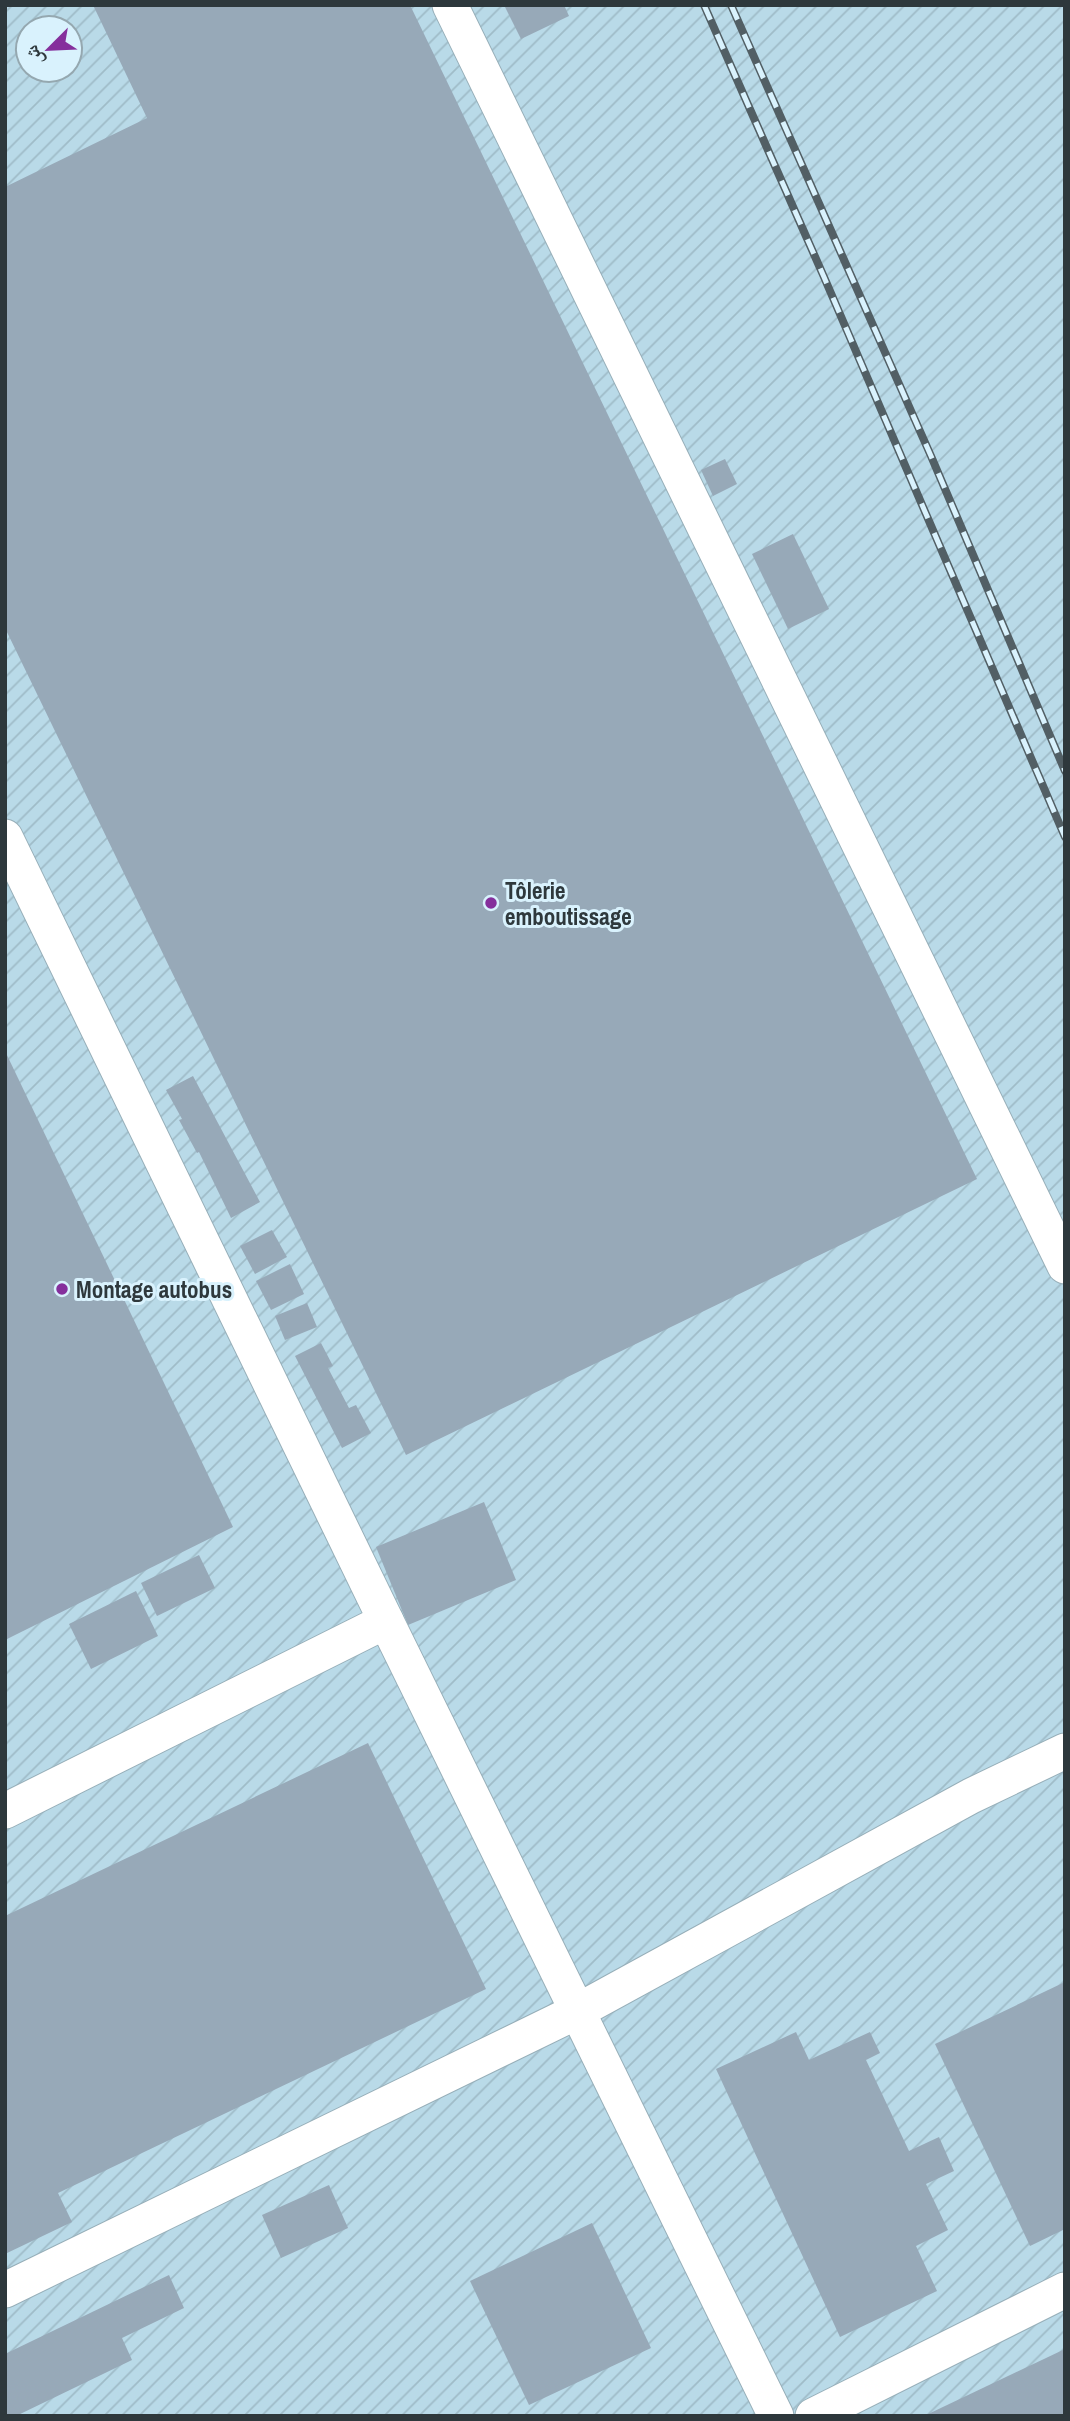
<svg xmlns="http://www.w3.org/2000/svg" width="1070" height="2421" font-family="'Archivo Narrow','Noto Naskh Arabic',sans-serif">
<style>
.industrial{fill:url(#industrial-furrows);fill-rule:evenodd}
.building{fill:#97a9b8}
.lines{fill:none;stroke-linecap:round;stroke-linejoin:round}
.minor-casing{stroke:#97afb9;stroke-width:37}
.minor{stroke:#fff;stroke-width:35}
.rail-casing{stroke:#525f65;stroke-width:8}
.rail{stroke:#d9f2fd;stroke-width:5;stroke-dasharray:16;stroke-linecap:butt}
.poi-dot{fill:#852f9c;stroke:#d9f2fd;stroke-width:2.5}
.labels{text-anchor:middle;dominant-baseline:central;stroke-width:6;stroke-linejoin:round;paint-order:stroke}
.poi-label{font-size:23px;font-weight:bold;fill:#2e383c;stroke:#d9f2fd;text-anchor:start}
</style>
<defs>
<pattern id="industrial-furrows" width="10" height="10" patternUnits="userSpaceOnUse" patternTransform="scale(1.75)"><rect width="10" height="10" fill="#b9dae8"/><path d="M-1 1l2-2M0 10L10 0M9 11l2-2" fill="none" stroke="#9fbcc8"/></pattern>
</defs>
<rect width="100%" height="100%" fill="#cce5f0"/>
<path class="industrial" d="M5 5H1065V2416H5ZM28 28H70V70H28Z"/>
<g class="building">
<polygon points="93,5 410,5 977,1179 406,1455 5,628 5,187 147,118"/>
<polygon points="504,5 564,5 569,16 521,39"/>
<polygon points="725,459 737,484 713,496 701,470"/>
<polygon points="793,534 829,609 788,629 752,554"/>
<polygon points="5,1051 233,1527 5,1640"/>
<polygon points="193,1076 260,1202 231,1218 199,1152 197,1153 179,1120 182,1119 166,1090"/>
<polygon points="272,1230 287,1257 255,1274 240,1246"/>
<polygon points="290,1264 304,1294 271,1310 256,1281"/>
<polygon points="307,1303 317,1327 285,1340 275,1316"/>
<polygon points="321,1343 333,1366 328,1368 349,1408 356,1405 371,1433 342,1448 295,1356"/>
<polygon points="484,1502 516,1580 408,1625 376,1547"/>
<polygon points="199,1555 215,1588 157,1616 141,1583"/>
<polygon points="136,1591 158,1636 91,1669 69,1624"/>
<polygon points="368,1743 486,1989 58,2193 72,2222 5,2254 5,1916"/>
<polygon points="1065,1982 1065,2229 1030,2246 935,2044"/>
<polygon points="796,2032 809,2060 870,2032 880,2053 866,2060 909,2151 939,2137 954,2171 926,2184 948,2230 916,2246 937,2291 840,2337 716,2069"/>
<polygon points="329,2185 348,2228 281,2258 262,2215"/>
<polygon points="592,2223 651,2348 529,2405 470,2281"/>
<polygon points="169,2275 184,2308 122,2338 132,2360 16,2416 5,2416 5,2354"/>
<polygon points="1065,2349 1065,2416 924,2416"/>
</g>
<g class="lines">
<defs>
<g id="minor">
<polyline points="450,5 1065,1266"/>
<polyline points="5,837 386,1621 776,2416"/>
<polyline points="5,1811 386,1621"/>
<polyline points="5,2290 576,2012 971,1796 1065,1751"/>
<polyline points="813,2416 1065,2290"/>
</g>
</defs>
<use href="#minor" class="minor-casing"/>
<use href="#minor" class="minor"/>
<defs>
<g id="rail">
<polyline points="704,5 824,277 1065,837"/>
<polyline points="731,5 931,456 1065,771"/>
</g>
</defs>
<use href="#rail" class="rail-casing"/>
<use href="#rail" class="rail"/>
</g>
<g class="poi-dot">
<circle cx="491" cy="903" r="7"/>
<circle cx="62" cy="1289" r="7"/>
</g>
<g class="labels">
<g class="poi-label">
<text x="505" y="890">Tôlerie<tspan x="505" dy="26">emboutissage</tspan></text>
<text x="76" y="1289">Montage autobus</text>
</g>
</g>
<rect width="1070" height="2421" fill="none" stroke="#2e383c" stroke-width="14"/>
<g transform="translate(49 49) rotate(246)"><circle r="33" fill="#d9f2fd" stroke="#95a8b0" stroke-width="2"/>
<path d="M0-5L12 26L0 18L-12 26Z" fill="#852f9c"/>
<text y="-10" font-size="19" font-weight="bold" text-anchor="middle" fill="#2e383c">ش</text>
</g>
</svg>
